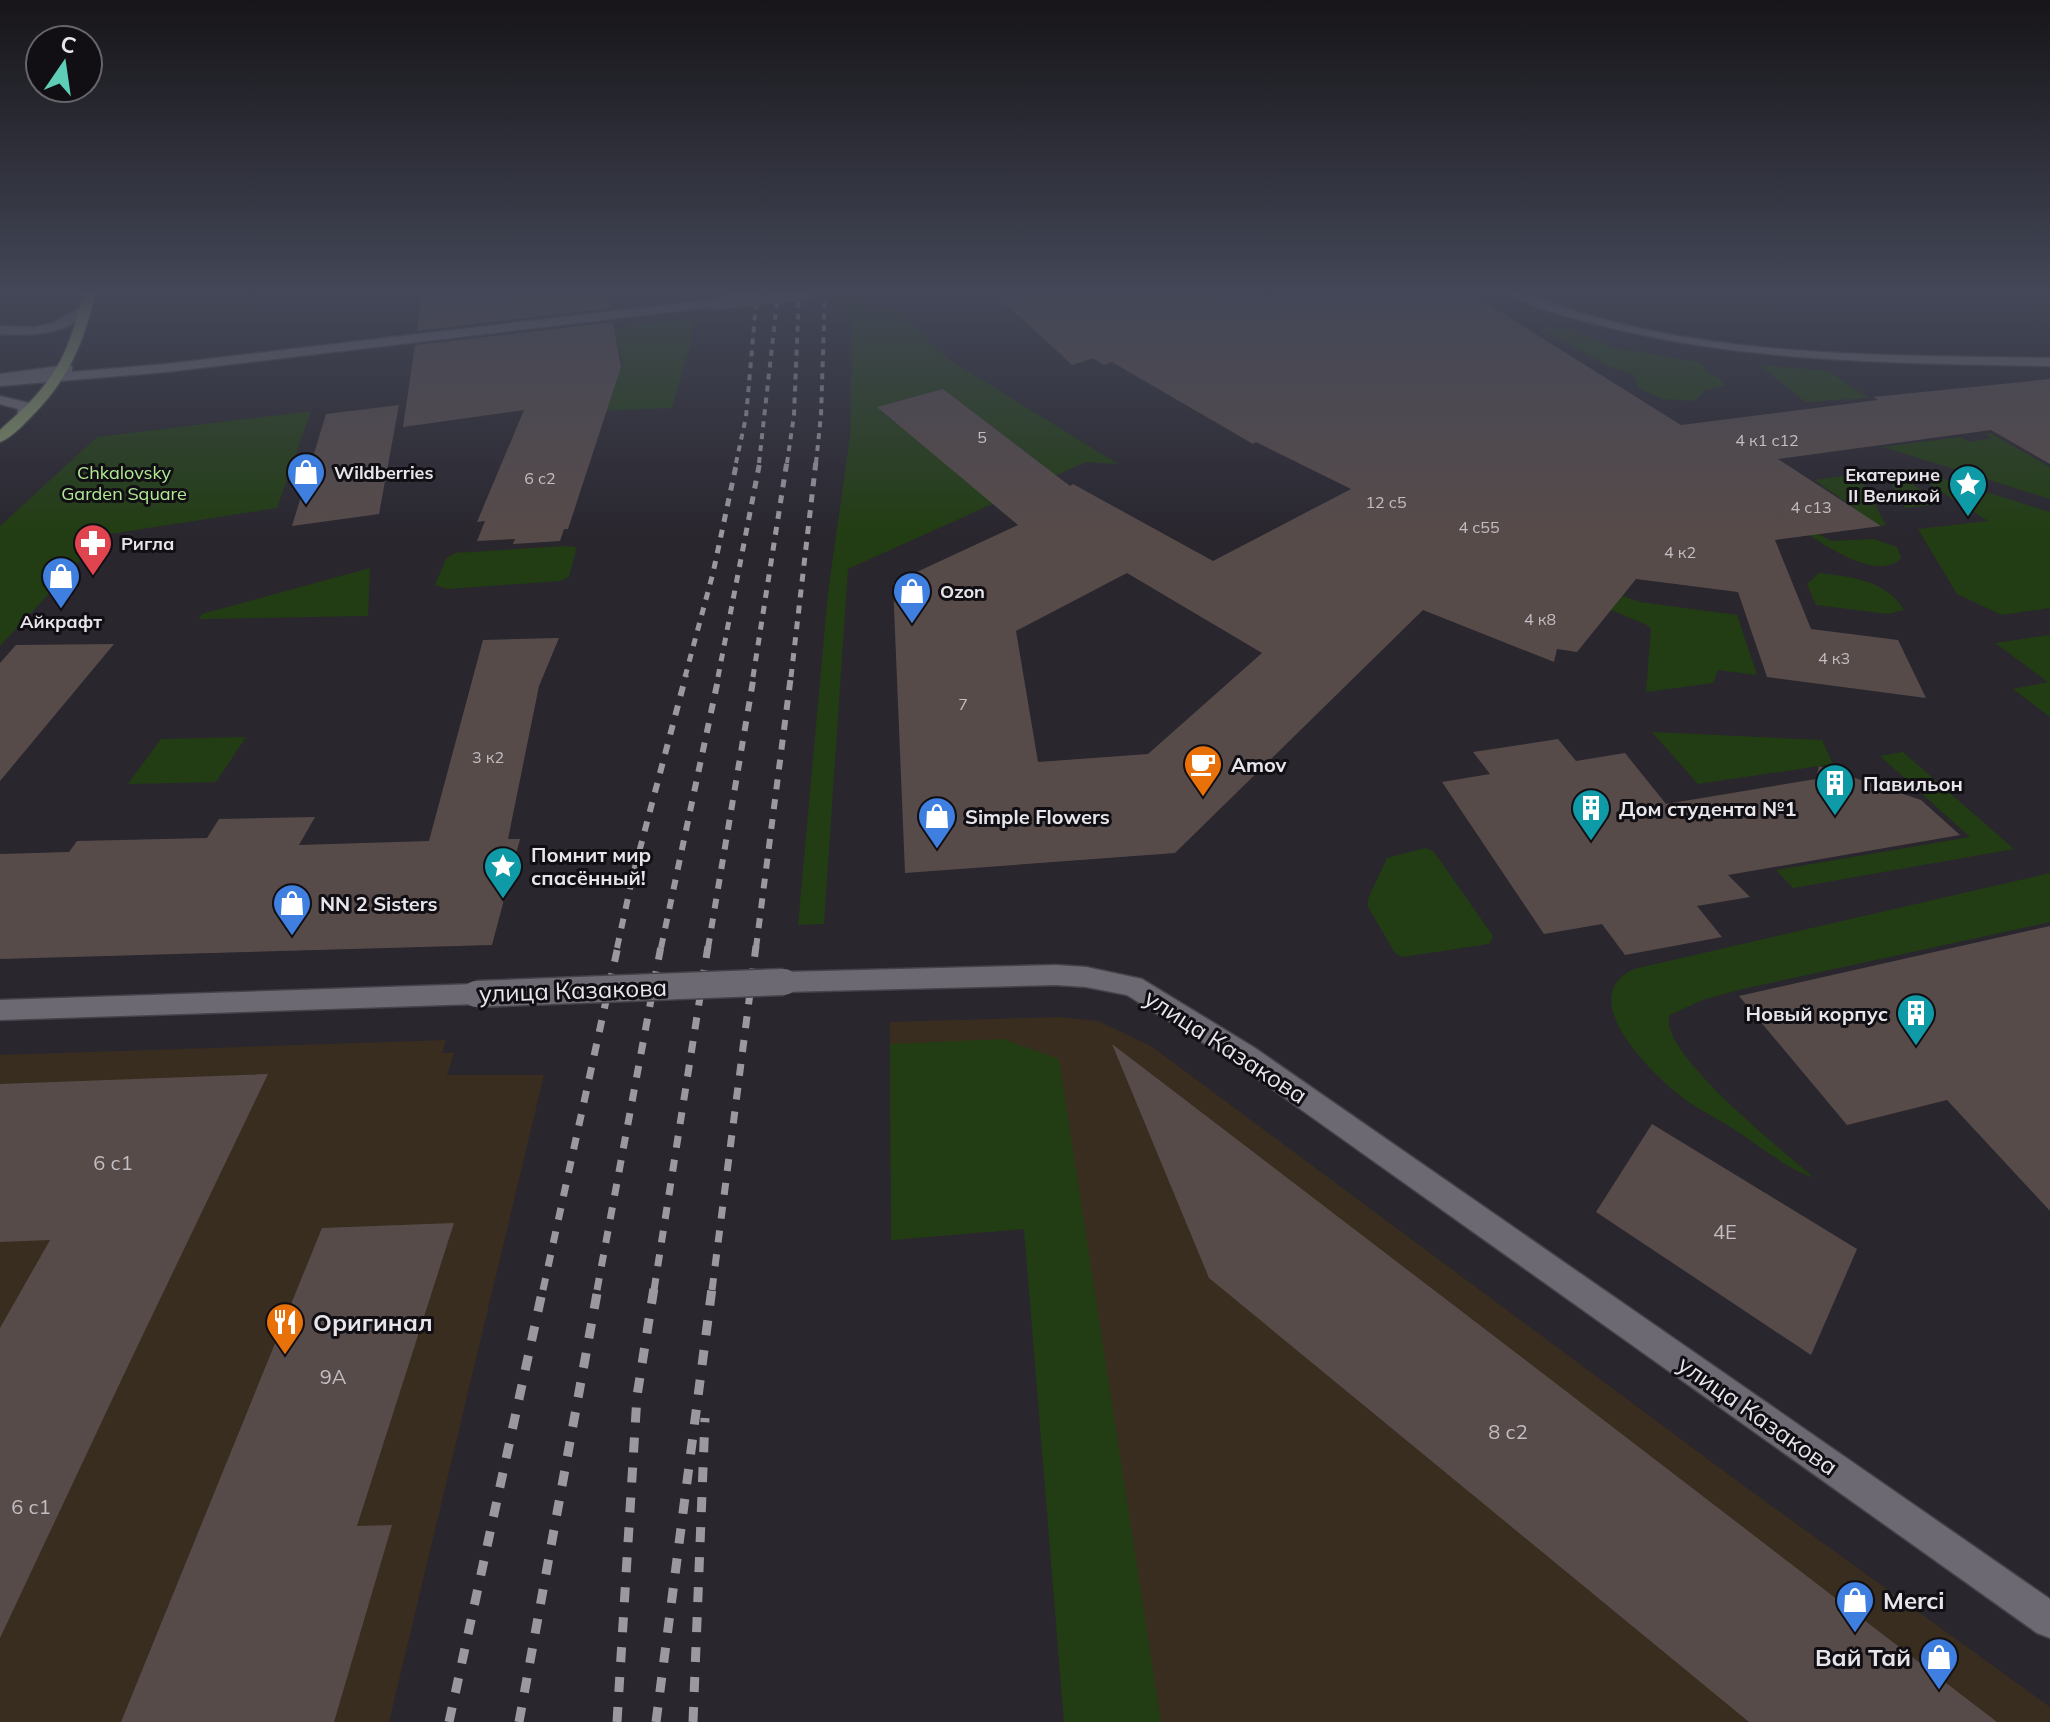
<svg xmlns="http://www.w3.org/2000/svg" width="2050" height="1722" font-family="Mulish,sans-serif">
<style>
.commercial{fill:#382d1e}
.green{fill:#223d13;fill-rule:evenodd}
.building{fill:#574b4a;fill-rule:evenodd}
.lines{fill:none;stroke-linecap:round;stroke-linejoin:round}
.minor-casing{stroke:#454249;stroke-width:3}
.tertiary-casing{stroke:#454249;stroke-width:3}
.secondary-casing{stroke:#454249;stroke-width:3}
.primary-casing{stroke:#454249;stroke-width:3}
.minor{fill:#6d6973;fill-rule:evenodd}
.tertiary{fill:#6d6973;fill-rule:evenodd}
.secondary{fill:#6d6973;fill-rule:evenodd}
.primary{fill:#839266;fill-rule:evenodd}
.rail-far4{stroke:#9b999f;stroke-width:4;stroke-dasharray:6 6;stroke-linecap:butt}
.rail-far3{stroke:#9b999f;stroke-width:5;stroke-dasharray:8 8;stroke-linecap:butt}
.rail-far2{stroke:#9b999f;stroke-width:6;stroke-dasharray:10 10;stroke-linecap:butt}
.rail-far1{stroke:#9b999f;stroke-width:7;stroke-dasharray:12 12;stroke-linecap:butt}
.rail{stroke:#9b999f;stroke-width:9;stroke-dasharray:15 15;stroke-linecap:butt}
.tertiary-bridge-casing{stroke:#454249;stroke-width:29;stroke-linecap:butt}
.secondary-bridge-casing{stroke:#454249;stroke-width:15;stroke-linecap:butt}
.tertiary-bridge{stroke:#6d6973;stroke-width:26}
.secondary-bridge{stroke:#6d6973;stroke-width:13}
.labels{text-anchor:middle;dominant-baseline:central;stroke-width:6;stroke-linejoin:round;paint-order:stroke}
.number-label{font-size:16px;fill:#c3bec2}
.far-park-label{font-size:18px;fill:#b0eb93;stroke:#110f13}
.far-poi-label{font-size:18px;font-weight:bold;fill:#e7e5ea;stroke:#110f13;text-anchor:start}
.poi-label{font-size:20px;font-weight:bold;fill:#e7e5ea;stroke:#110f13;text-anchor:start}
.near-number-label{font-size:20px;fill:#c3bec2}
.near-street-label{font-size:24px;fill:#e7e5ea;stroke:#110f13}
.near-poi-label{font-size:24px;font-weight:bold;fill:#e7e5ea;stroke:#110f13;text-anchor:start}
</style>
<rect width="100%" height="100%" fill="#29262e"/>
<g class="commercial">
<polygon points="1058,1017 1098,1021 1151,1046 1740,1483 2050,1707 2050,1722 1064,1722 1025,1229 891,1240 890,1022"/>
<polygon points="446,1040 442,1053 454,1053 447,1075 544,1075 389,1722 0,1722 0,1055"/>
</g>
<g class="green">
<path d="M852 297 867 312 895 309 948 359 1118 464 1086 462 848 569 824 924 798 925 828 593 850 436 852 317 835 299ZM943 389 1040 463V464L971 486 950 468 972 461 917 417 895 423 877 407Z"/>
<polygon points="692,317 691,342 672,408 570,412 592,371 623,365 614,329"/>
<path d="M1546 327C1559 327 1603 338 1611 347L1698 362 1706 367 1707 373 1720 378 1726 385 1704 391 1695 401 1663 399 1638 388 1634 375C1611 367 1589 359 1571 345 1561 337 1552 339 1543 329Z"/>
<polygon points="1760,365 1828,371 1869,398 1805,402"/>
<polygon points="311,411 277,508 104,535 0,646 0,526 97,437"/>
<polygon points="1990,433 2050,467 2050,499 1883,447 1960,437 1969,442 1992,438 1985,434"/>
<polygon points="1910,468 2050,512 2050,608 2002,615 1957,594 1918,529 1988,521 1905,469"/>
<polygon points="1893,470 1940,504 1905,508 1884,471"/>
<polygon points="1858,474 1886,525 1879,526 1815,480"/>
<path d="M1779 512 1831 541 1874 539 1897 547 1901 558C1873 587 1802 530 1779 512Z"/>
<polygon points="564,546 575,547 576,550 569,577 561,581 448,589 435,585 446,559 455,553"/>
<polygon points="370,568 368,616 199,619 202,614"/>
<path d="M1819 573C1852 577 1886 580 1904 610L1888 614 1816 605 1807 584Z"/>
<polygon points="1596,587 1640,602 1737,615 1757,675 1718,670 1713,683 1646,692 1651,629 1647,625 1611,610"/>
<polygon points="2050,635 2050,717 2013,689 2048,682 1995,643"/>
<polygon points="1652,732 1822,740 1833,764 1698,784"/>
<polygon points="246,737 216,782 128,784 161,739"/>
<polygon points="1903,752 2014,849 1793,888 1776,870 1970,837 1880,756"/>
<polygon points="1425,848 1434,852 1493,936 1489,944 1402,957 1395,953 1368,907 1368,899 1387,858"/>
<path d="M2050 873V922L1743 989 1702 1000 1670 1015C1654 1049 1788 1155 1814 1178 1786 1168 1761 1147 1735 1130 1715 1117 1691 1106 1673 1090 1644 1065 1576 996 1634 969Z"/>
<polygon points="1003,1039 1059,1059 1161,1722 1064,1722 1024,1229 891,1240 890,1044"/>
</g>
<g class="building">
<polygon points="422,293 608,293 611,308 417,331"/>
<path d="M994 293H1209L1219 301 1312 293H1470L1681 425 1878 400 1873 397 2050 379V464L1991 430 1778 459 1881 526 1775 540 1811 629 1898 640 1926 698 1767 677 1738 592 1636 579 1577 652 1557 649 1554 662 1423 610 1175 853 905 873 893 583 1018 525 877 407 943 389 1070 486 1073 484 1213 561 1351 489 1256 442 1253 444 1112 362 1104 365 1093 358 1072 365ZM1127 573 1262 653 1148 754 1038 762 1016 631Z"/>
<polygon points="613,322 621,367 568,529 564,529 560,541 513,544 515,539 477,541 485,521 477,522 524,410 403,427 415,345"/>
<polygon points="399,405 379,514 292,526 326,414"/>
<polygon points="559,638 539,686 508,839 520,839 492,945 0,959 0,854 69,852 77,841 207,838 219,819 315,817 299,845 429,841 483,640"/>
<polygon points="114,644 0,781 0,663 16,645"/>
<polygon points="1558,739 1576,761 1625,753 1666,804 1816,779 1819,766 1921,800 1960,835 1728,875 1750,897 1697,906 1722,937 1625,955 1602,924 1544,934 1442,782 1490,774 1473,752"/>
<polygon points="2050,926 2050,1211 1947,1100 1847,1125 1739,996"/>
<polygon points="1112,1044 1541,1372 1997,1722 1749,1722 1209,1278"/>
<polygon points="268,1074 127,1368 0,1638 0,1328 50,1240 0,1242 0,1084"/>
<polygon points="1652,1124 1857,1249 1811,1355 1596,1212"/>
<polygon points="454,1223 357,1526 392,1525 334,1722 121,1722 322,1228"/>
</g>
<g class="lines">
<defs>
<g id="minor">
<path d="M1509 293C1536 292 1559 307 1585 314 1625 326 1667 335 1710 341 1822 357 1937 356 2050 358V366C1897 363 1744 363 1595 324 1571 318 1528 307 1509 293Z"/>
<path d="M86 303 92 307C70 335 33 336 0 334V326L34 327 54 323Z"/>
<polygon points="67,365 72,366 72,372 0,382 0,374"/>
<polygon points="0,396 29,403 33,412 27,421 17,421 18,409 0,404"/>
</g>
<g id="tertiary">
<polygon points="1056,965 1086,967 1142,979 1255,1048 2050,1599 2050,1638 2037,1633 1237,1064 1127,995 1086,987 1056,985 784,992 775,989 772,982 775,975 784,972"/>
<polygon points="476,984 485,987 488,994 485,1001 476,1004 0,1020 0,1000"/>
</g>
<polygon id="secondary" points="716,299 720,300 720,306 166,372 0,386 0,378 166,364"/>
<path id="primary" d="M83 293H95C84 344 67 382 29 419 21 427 11 438 0 442V430C52 385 68 360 83 293Z"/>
</defs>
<use href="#minor" class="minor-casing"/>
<use href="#tertiary" class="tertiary-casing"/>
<use href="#secondary" class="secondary-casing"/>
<use href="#primary" class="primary-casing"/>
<use href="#minor" class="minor"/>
<use href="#tertiary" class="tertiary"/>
<use href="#secondary" class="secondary"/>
<use href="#primary" class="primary"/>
<g class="rail-far4">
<polyline points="736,463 746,417 757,293"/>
<polyline points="759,463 778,293"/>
<polyline points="787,463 794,415 799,293"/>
<polyline points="816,463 821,415 825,293"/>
</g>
<g class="rail-far3">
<polyline points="685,677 713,573 737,461"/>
<polyline points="718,677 760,461"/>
<polyline points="753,677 787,461"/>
<polyline points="791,677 816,461"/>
</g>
<g class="rail-far2">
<polyline points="617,948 633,875 686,675"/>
<polyline points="661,948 719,675"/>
<polyline points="708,948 754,675"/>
<polyline points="756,948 791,675"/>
</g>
<g class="rail-far1">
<polyline points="543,1290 618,946"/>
<polyline points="597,1290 661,946"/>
<polyline points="654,1290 708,946"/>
<polyline points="712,1290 756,946"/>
</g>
<g class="rail">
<polyline points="449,1722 543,1288"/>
<polyline points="519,1722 598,1288"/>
<polyline points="617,1722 637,1396 654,1288"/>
<polyline points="656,1722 712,1288"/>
<polyline points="693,1722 705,1418"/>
</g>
<defs>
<polyline id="tertiary-bridge" points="476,994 784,982"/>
<polyline id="secondary-bridge" points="716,303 805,293"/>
</defs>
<use href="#tertiary-bridge" class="tertiary-bridge-casing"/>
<use href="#secondary-bridge" class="secondary-bridge-casing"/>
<use href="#tertiary-bridge" class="tertiary-bridge"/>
<use href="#secondary-bridge" class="secondary-bridge"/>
</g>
<linearGradient id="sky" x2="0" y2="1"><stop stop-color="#171519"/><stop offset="0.55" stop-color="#434757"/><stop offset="1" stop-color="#434757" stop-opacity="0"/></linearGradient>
<rect width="2050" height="534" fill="url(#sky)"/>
<defs>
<symbol id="shop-pin" viewBox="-11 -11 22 30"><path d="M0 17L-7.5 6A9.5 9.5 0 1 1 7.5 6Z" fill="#3f7fe0" stroke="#110f13"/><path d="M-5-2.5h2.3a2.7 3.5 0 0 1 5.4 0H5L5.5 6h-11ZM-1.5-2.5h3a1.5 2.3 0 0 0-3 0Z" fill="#fff"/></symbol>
<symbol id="sight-pin" viewBox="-11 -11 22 30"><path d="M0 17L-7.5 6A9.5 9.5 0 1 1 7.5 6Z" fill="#0f9aa8" stroke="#110f13"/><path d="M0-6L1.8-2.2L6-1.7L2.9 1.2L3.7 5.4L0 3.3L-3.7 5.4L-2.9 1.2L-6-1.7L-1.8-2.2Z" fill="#fff"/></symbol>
<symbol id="pharmacy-pin" viewBox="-11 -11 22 30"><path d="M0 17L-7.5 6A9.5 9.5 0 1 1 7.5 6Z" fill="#e0444e" stroke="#110f13"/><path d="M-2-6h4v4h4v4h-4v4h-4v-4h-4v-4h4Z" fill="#fff"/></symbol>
<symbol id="cafe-pin" viewBox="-11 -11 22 30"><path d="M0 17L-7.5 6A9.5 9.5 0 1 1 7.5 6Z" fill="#e8710a" stroke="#110f13"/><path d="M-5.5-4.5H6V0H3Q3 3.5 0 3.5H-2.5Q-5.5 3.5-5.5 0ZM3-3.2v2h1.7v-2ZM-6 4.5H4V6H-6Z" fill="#fff"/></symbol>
<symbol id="building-pin" viewBox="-11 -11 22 30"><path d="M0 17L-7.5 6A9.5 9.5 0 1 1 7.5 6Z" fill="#0f9aa8" stroke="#110f13"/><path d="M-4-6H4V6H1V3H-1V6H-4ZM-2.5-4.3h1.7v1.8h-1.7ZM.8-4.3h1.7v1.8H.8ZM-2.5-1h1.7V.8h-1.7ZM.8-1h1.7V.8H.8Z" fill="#fff"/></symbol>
<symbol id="restaurant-pin" viewBox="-11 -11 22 30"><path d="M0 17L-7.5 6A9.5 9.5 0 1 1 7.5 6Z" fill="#e8710a" stroke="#110f13"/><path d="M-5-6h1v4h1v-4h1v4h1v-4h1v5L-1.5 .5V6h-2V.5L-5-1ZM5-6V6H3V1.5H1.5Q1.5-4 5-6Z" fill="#fff"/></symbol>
</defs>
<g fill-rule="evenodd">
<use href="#shop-pin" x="284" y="450" width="44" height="60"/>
<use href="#sight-pin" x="1946" y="462" width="44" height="60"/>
<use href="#pharmacy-pin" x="71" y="521" width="44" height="60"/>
<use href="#shop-pin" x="39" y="554" width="44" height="60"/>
<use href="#shop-pin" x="890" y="569" width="44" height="60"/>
<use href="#cafe-pin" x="1181" y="742" width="44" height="60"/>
<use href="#building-pin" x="1813" y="761" width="44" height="60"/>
<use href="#building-pin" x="1569" y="786" width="44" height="60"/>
<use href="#shop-pin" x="915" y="794" width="44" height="60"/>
<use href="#sight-pin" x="481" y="844" width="44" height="60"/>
<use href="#shop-pin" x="270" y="881" width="44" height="60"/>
<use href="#building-pin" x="1894" y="991" width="44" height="60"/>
<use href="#restaurant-pin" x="263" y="1300" width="44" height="60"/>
<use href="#shop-pin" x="1833" y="1578" width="44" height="60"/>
<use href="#shop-pin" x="1917" y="1635" width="44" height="60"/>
</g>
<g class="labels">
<g class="number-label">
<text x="982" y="437">5</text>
<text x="1767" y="440">4 к1 с12</text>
<text x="540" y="478">6 с2</text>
<text x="1386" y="502">12 с5</text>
<text x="1811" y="507">4 с13</text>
<text x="1479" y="527">4 с55</text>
<text x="1680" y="552">4 к2</text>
<text x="1540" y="619">4 к8</text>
<text x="1834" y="658">4 к3</text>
<text x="963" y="704">7</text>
<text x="488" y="757">3 к2</text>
</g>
<g class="far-park-label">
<text x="124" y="472">Chkalovsky<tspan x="124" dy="21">Garden Square</tspan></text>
</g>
<g class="far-poi-label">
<text x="334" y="472">Wildberries</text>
<text x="1940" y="474" text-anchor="end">Екатерине<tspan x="1940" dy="21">II Великой</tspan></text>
<text x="121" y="543">Ригла</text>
<text x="940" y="591">Ozon</text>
<text x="61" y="621" text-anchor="middle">Айкрафт</text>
</g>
<g class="poi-label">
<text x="1231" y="764">Amov</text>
<text x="1863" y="783">Павильон</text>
<text x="1619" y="808">Дом студента №1</text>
<text x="965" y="816">Simple Flowers</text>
<text x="531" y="854">Помнит мир<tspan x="531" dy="23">спасённый!</tspan></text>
<text x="320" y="903">NN 2 Sisters</text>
<text x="1888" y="1013" text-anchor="end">Новый корпус</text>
</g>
<g class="near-number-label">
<text x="113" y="1162">6 с1</text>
<text x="1725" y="1231">4Е</text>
<text x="333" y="1376">9A</text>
<text x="1508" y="1431">8 с2</text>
<text x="31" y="1506">6 с1</text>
</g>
<g class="near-street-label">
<text transform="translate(573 990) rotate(-2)">улица Казакова</text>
<text transform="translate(1226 1046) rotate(33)">улица Казакова</text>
<text transform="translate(1758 1415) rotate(35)">улица Казакова</text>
</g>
<g class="near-poi-label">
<text x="313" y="1322">Оригинал</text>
<text x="1883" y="1600">Merci</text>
<text x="1911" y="1657" text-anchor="end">Вай Тай</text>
</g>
</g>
<g transform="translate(64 64) rotate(13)"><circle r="38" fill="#110f13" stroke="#676569" stroke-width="2"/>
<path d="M0-6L14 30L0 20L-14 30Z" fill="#5eceb7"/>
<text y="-12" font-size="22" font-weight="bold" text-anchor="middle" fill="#e7e5ea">С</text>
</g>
</svg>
